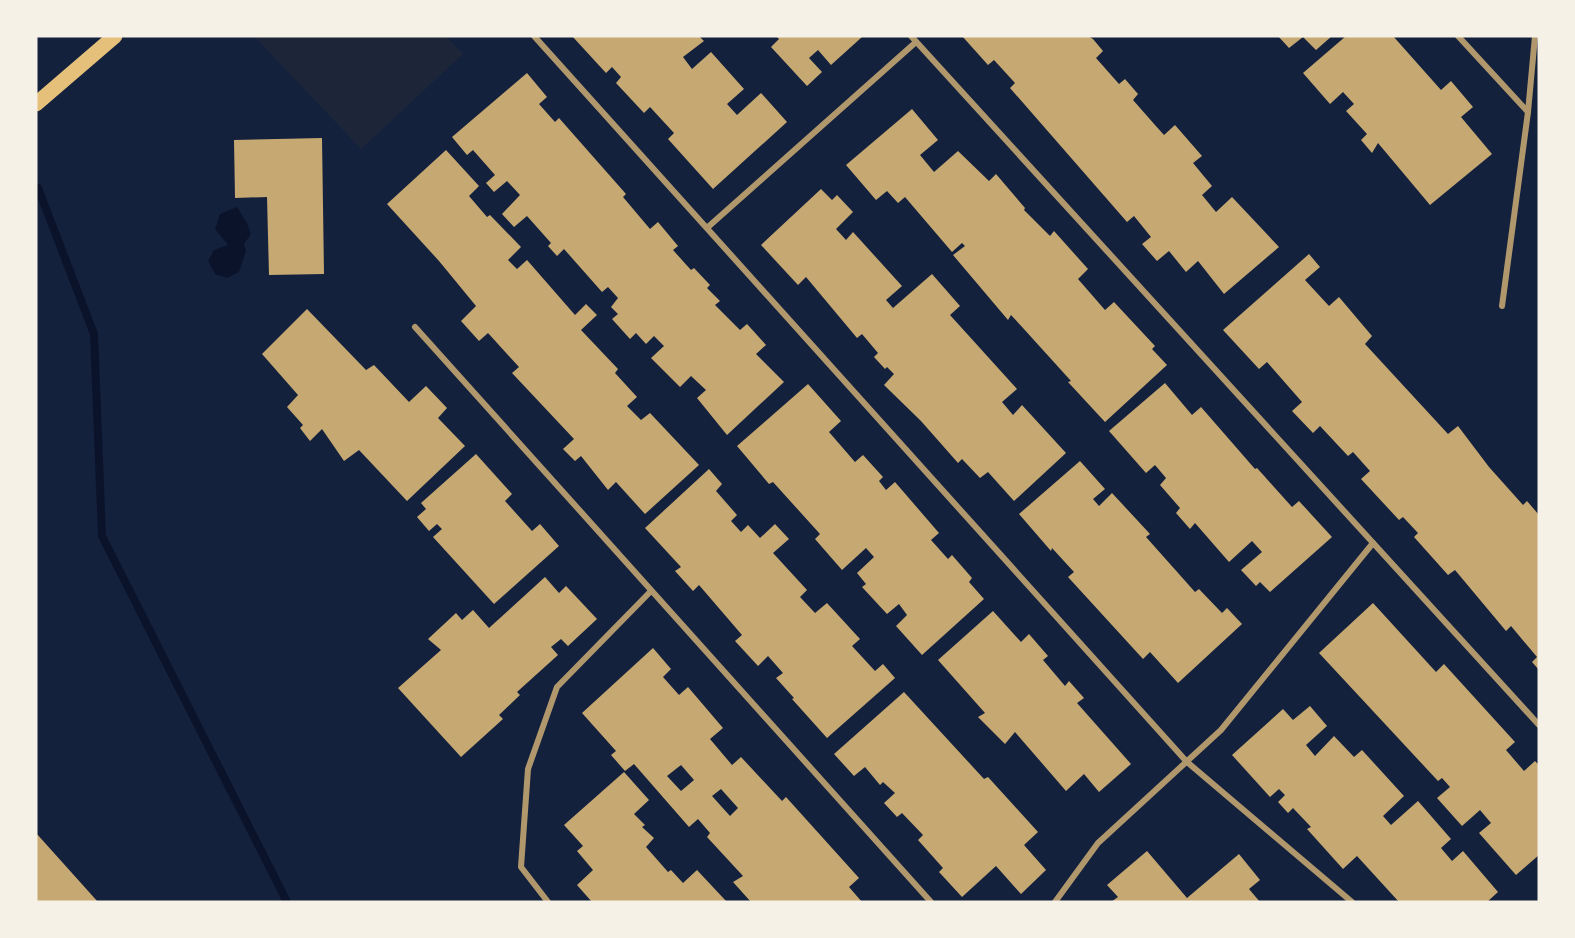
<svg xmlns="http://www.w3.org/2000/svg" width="1575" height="938" font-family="'Golos Text',sans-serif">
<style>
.green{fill:#1d2539}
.water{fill:#0b132b}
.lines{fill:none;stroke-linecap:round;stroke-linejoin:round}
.stream{stroke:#0b132b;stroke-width:8}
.building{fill:#c6a872;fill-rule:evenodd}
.minor{stroke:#b1986c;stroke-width:6}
.primary{stroke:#e5c07b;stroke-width:15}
</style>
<rect width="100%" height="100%" fill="#14213d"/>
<polygon class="green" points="254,36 446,36 463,54 361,149"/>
<polygon class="water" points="237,207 247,223 251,234 244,244 246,251 239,272 227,278 215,274 208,261 214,250 228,245 215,229 220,214"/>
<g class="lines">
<polyline class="stream" points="38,188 94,334 102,536 287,902"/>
</g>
<g class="building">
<polygon points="572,36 699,36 704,41 683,57 692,69 711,52 744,89 727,104 737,115 761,93 787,122 713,189 668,139 674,133 650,107 644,113 616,83 621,77 612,67 606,73"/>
<polygon points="776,36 861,36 862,37 831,65 818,50 809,58 822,72 807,86 771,47 779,39"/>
<polygon points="962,36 1088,36 1093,39 1103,51 1096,58 1119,84 1125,79 1138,94 1133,100 1155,125 1164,135 1175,125 1202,156 1193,163 1212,186 1202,195 1216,212 1232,197 1279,247 1224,294 1198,261 1186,272 1169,251 1157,261 1142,244 1151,237 1134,216 1127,222 1010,88 1015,83 994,60 988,65"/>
<polygon points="1278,36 1332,36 1316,50 1303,37 1289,48"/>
<polygon points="1346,36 1393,36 1441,90 1451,81 1473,107 1461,117 1492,154 1430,205 1378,143 1372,153 1361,140 1367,134 1346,111 1354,104 1343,92 1330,104 1303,73"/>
<polygon points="527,73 547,97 539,104 555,122 559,118 626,194 623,197 650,229 658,222 678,246 673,250 691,270 694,268 710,285 707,288 720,301 715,305 740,330 747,324 766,345 756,354 784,382 727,435 697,398 706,390 691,376 680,387 651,358 664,346 654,336 646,344 636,333 630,339 612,319 618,314 611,307 618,298 608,287 602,292 564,249 557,256 548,246 551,243 527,216 514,227 502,214 520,195 507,181 494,192 486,183 495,175 473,150 467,155 452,137"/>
<polygon points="912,109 938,140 920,155 934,172 958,151 989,181 996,174 1025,208 1024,210 1050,236 1054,231 1088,269 1078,279 1105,310 1114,302 1155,346 1152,349 1167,365 1105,422 1068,382 1071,381 1023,328 1011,315 1008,320 953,255 965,246 962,243 952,252 905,197 898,203 887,191 876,200 846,165"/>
<polygon points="322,138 324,274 269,275 267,197 235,198 234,140"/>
<polygon points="446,150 479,186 469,196 487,217 490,215 521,247 508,260 517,269 527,260 575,315 586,304 597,315 581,330 618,369 615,373 637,397 627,406 641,420 650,413 699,465 645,514 616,482 608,490 581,456 575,461 563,449 574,439 512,373 519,367 488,333 479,341 461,321 476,306 439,261 387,204"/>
<polygon points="821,189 832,200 837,195 853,212 836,229 846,240 853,232 902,286 886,300 893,308 932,274 960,306 950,315 1017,389 1002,402 1013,415 1022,405 1066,453 1014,501 988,472 980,478 962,459 958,463 921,421 884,385 894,374 887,367 885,369 874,357 878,353 862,334 857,338 806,277 798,285 761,245"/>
<polygon points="1309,254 1320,267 1305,280 1329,306 1339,297 1372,336 1365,344 1448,434 1458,426 1489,467 1523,505 1527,501 1539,515 1539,670 1532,662 1537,657 1511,626 1506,631 1455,570 1448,575 1414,537 1418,533 1403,517 1399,520 1361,479 1370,471 1353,452 1348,456 1320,426 1313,433 1292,411 1302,402 1267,362 1259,369 1223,330"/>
<polygon points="307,309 366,370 374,365 409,402 426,386 447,408 438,418 465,446 407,501 359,450 344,461 322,429 310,441 300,428 303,425 287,407 298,395 262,354"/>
<polygon points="1165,383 1192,415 1201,407 1255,469 1257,468 1292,507 1299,501 1332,537 1270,592 1260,582 1256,586 1241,570 1262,552 1252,541 1229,562 1195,523 1190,529 1176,513 1180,508 1160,485 1166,478 1155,465 1146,473 1109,431"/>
<polygon points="808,384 841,421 829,432 855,462 863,455 883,477 879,481 886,490 895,482 939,533 931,540 948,559 952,555 972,578 969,582 984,599 922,655 896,626 907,615 899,604 887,614 862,587 866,584 857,573 874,557 866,548 842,570 815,539 820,534 773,482 769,484 737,446"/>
<polygon points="476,454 512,494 505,501 532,531 540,524 559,546 494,604 433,537 442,529 437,524 429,531 417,517 426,509 421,503"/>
<polygon points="1080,461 1105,489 1093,499 1099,506 1112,493 1150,534 1146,537 1195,592 1199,589 1222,613 1227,608 1242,624 1178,683 1150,652 1143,659 1068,577 1074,572 1052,548 1051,551 1019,514"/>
<polygon points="709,469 722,484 716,491 737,515 731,521 741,532 748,525 760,538 775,524 789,539 773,553 807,590 800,597 815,613 827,603 860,639 852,646 875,671 883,664 895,678 827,738 792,699 794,698 776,678 783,673 768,656 758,666 735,641 742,635 699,585 693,591 675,571 681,567 645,528"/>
<polygon points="545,577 559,593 566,586 597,619 568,646 561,639 551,647 558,655 517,692 520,695 499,715 503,719 461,757 398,688 441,650 428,639 456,613 462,620 473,610 489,628"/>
<polygon points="1373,603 1436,672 1444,664 1515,742 1506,750 1524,771 1535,761 1539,765 1539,855 1516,875 1479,833 1491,823 1480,810 1462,826 1437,798 1450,787 1442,778 1438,781 1319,653"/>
<polygon points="993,611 1021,642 1029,634 1048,656 1043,660 1065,686 1069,681 1084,698 1077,703 1131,764 1099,792 1084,774 1066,791 1015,732 1005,744 978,717 985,713 938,660"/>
<path d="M653 648 671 669 663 677 679 695 688 687 723 728 710 739 732 765 741 757 782 801 786 797 859 878 849 887 862 902H751L733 882 743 876 707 837 710 833 698 819 689 827 634 764 625 771 611 755 616 751 582 713ZM681 765 694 780 681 791 667 776ZM721 789 738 808 730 816 712 796Z"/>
<polygon points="904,692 984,779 988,777 1038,832 1024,845 1046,870 1021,894 996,866 962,897 939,872 943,868 918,840 923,835 902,813 897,817 884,803 895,793 883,782 880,785 865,767 854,776 834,754"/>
<polygon points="1310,706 1327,726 1306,745 1315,756 1334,736 1354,757 1362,750 1404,796 1383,816 1391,825 1418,801 1451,839 1441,848 1452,861 1463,851 1498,892 1487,902 1399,902 1357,856 1343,869 1307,829 1311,827 1293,808 1288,813 1278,802 1285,795 1279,789 1270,797 1232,755 1283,709 1293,720"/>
<polygon points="624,772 649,800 634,814 645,825 642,827 654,838 646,847 668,872 671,870 683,883 697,870 726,901 725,902 592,902 577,885 593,870 577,851 583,846 564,825"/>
<polygon points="36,833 98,902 36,902"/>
<polygon points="1147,851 1187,898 1239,854 1260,880 1249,889 1260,902 1111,902 1118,897 1107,885"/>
</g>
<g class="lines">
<g class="minor">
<polyline points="534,36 1187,762 1352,902"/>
<polyline points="911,36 1539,725"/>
<polyline points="1458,36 1528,112 1502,306"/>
<polyline points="1528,112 1535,36"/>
<polyline points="708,227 916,42"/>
<polyline points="415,327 931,902"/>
<polyline points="548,902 521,867 528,769 557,687 651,591"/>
<polyline points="1055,902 1098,843 1221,730 1373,543"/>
</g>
<polyline class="primary" points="36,104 115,36"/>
</g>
<rect width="1575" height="938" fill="none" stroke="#f6f1e7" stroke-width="75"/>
</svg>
